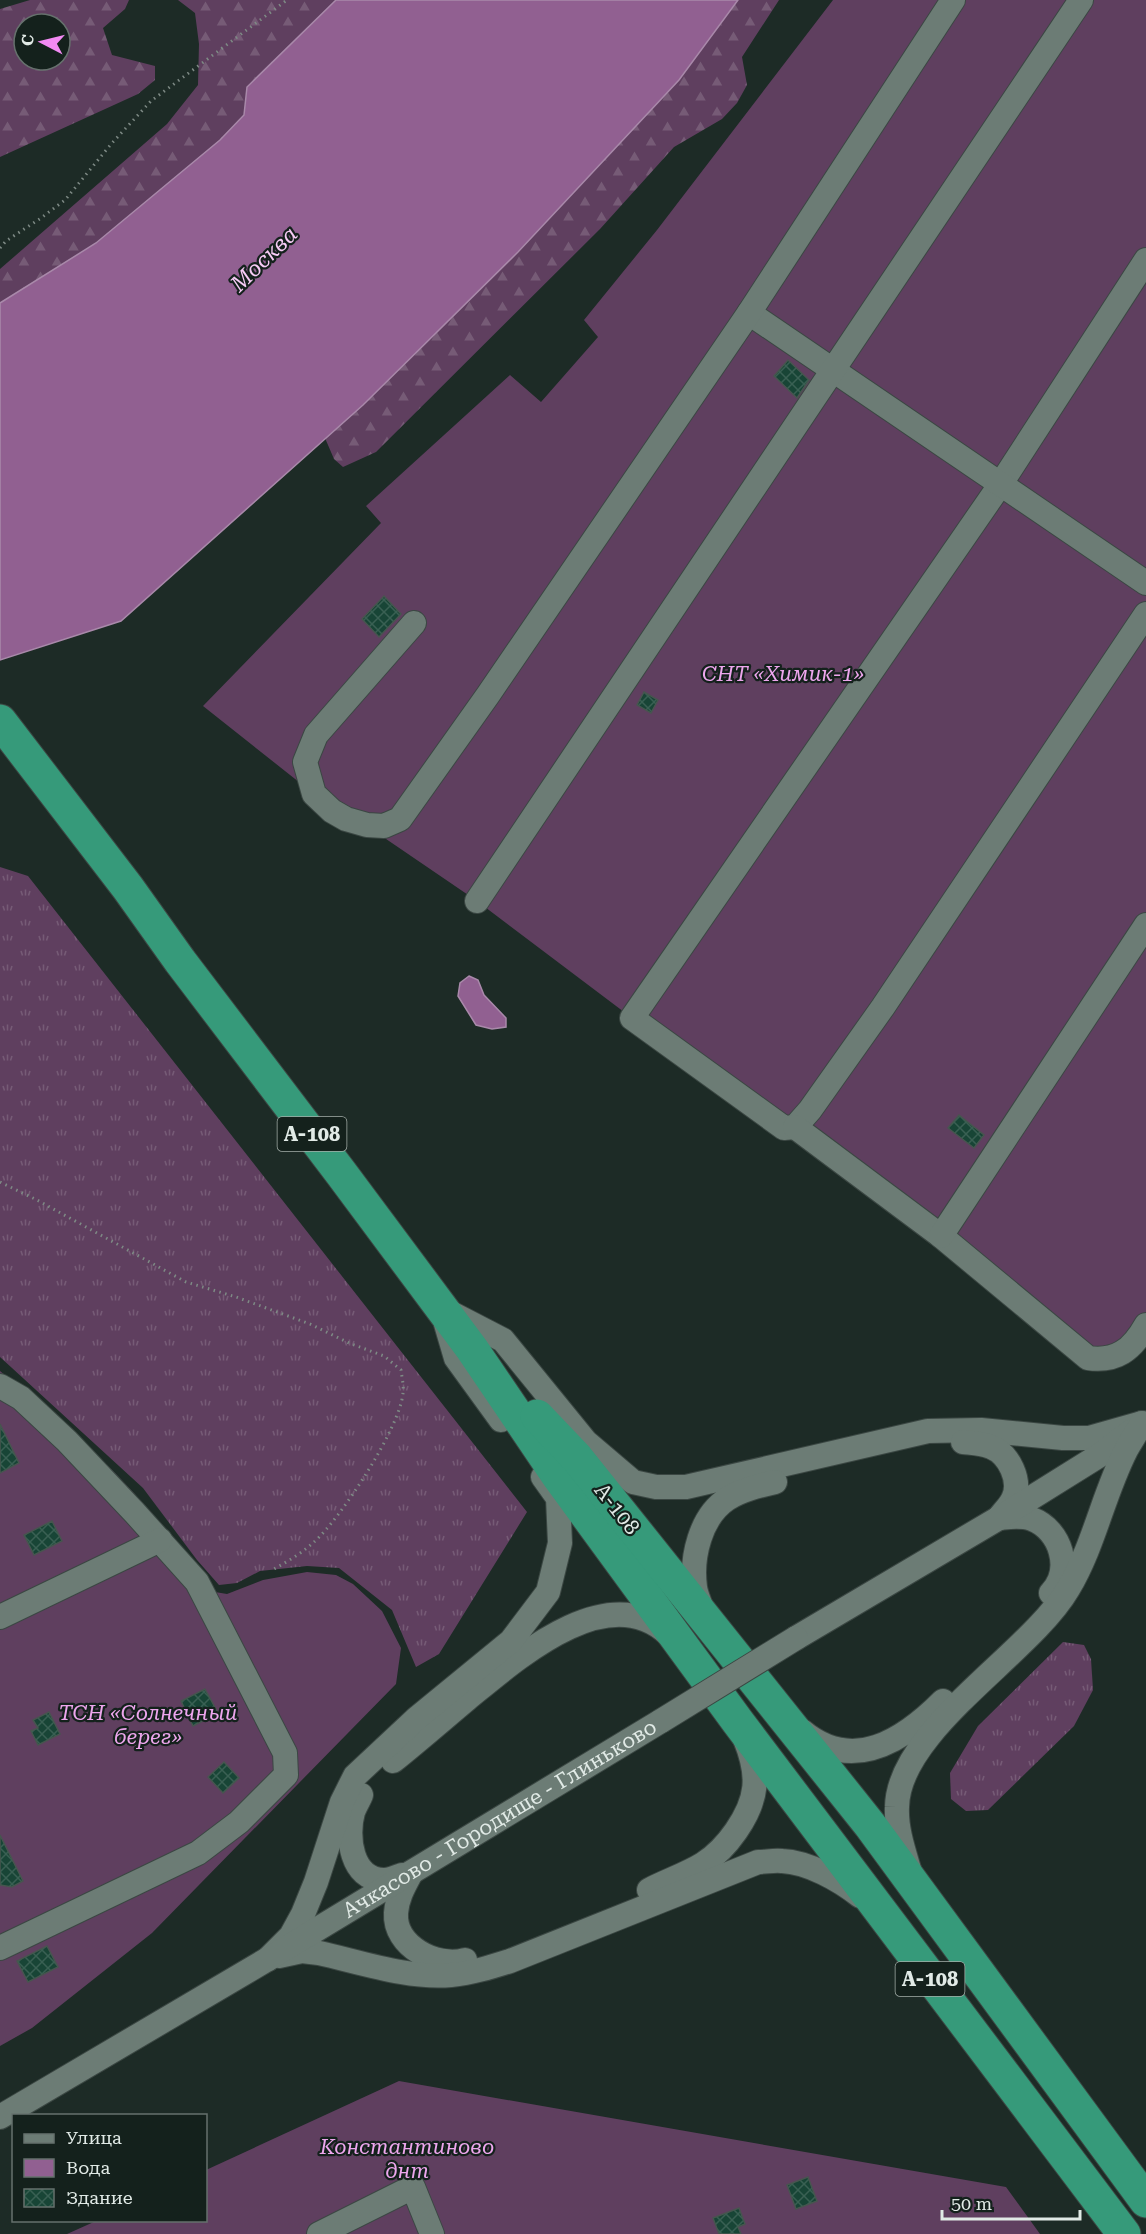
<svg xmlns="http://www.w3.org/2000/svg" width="1146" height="2234" font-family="'Roboto Serif',serif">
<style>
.grass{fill:url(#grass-tufts)}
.forest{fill:url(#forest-firs);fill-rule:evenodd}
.garden{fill:#5f3f5f}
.water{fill:#916091;stroke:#a989aa;stroke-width:1.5}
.building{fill:url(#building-cross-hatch);stroke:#47554f;stroke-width:1.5}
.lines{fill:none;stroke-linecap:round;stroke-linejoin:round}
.minor-casing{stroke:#3b4743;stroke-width:26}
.highway-casing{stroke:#3b4743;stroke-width:35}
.path{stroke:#7e8a85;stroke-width:3;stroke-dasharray:1.5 4.5;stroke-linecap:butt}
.minor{stroke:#6c7c75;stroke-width:24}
.highway{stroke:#369a7a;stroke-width:33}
.minor-bridge-casing{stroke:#3b4743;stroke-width:26;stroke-linecap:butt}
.minor-bridge{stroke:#6c7c75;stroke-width:24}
.labels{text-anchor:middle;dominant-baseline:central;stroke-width:4.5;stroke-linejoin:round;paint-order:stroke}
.shield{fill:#14211c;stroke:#a4aea9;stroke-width:1.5}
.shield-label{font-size:20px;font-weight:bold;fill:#e1eae6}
.park-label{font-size:21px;font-style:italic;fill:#eda6ed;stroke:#14211c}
.street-label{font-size:21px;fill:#e1eae6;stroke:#14211c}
.water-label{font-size:22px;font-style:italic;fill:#f7ccf6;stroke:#14211c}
</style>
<defs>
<pattern id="grass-tufts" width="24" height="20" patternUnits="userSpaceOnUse" patternTransform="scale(1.5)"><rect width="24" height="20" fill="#5f3f5f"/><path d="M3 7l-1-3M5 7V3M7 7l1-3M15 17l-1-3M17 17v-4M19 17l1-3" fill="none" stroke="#765b76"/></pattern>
<pattern id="forest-firs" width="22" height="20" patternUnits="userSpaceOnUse" patternTransform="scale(1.5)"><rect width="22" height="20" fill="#5f3f5f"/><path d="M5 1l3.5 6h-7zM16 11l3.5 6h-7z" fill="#765b76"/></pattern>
<pattern id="building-cross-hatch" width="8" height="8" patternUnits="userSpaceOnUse" patternTransform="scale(1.5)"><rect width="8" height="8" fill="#184536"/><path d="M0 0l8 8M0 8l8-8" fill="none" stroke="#396053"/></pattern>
</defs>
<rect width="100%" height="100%" fill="#1d2b26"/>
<g class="grass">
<polygon points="0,867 28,876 527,1512 439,1654 416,1667 392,1610 339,1568 307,1566 260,1571 237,1583 219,1585 197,1560 143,1488 0,1357"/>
<polygon points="1063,1642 1084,1645 1091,1659 1093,1690 1074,1726 988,1810 966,1811 951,1799 950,1773 978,1726"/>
</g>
<g class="forest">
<path d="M30 0H129L125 9 103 28 112 55 155 66V80L138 94 0 157V9ZM24 24H60V60H24Z"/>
<polygon points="178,0 336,0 248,87 244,115 221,140 96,243 0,303 0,269 167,124 198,85 199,44 195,13"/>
<polygon points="738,0 779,0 742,57 747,85 737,103 722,119 674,147 600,229 376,452 343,467 334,459 325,438 363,405 518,252 679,80"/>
</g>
<g class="garden">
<polygon points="833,0 1146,0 1146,1325 1104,1360 632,1018 477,901 367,826 314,794 203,706 381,523 366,506 510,375 541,402 598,337 584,320 657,230"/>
<path d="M0 1371C22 1390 46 1407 68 1427 122 1477 172 1533 215 1592L227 1594 263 1580 307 1572 336 1575 353 1584 382 1611 401 1648 396 1684 152 1933 32 2028 0 2046Z"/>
<polygon points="399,2081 1006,2187 1040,2234 67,2234 96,2221 206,2220 206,2170"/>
</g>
<g class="water">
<polygon points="336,0 738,0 679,80 518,252 363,405 121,621 0,660 0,303 96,243 220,140 244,115 247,87"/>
<polygon points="469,976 478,980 484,995 506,1018 506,1027 492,1029 476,1025 458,996 460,983"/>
</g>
<g class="building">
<polygon points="788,360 809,380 797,398 774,376"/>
<polygon points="384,596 401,614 379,637 362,619"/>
<polygon points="644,692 658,700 651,713 637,705"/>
<polygon points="959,1115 984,1135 974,1148 948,1128"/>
<polygon points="0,1424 19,1463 0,1473"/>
<polygon points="52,1521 62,1541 34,1555 24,1535"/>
<polygon points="205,1689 218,1713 193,1726 181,1701"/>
<polygon points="49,1712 60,1734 38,1745 31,1731 38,1728 33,1720"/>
<polygon points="224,1762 239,1778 223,1793 208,1777"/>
<polygon points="0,1835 23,1881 12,1887 0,1885"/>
<polygon points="47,1946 58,1967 28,1982 17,1961"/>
<polygon points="808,2177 817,2201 796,2209 787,2185"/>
<polygon points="739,2208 745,2224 738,2227 741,2234 719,2234 713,2218"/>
</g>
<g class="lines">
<defs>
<g id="minor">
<polyline points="1146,260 1000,485 632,1018 784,1128 795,1127 810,1110 883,1007 1146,614"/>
<polyline points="749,313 1146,583"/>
<polyline points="414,623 316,735 305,762 314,794 332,811 346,819 367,825 384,826 400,819 488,695 749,313 953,0"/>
<polyline points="477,901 1081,0"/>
<path d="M795 1127 941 1236 1088 1358C1116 1362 1132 1350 1146 1325"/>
<polyline points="941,1236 1146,925"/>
<polyline points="447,1311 503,1340 586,1442 633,1482 656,1487 686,1487 928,1431 981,1430 1063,1438 1089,1438 1142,1423"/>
<polyline points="446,1324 456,1358 501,1420"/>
<polyline points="0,1386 21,1398 67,1441 135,1513 197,1582 285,1753 286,1775 239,1822 198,1853 0,1948"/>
<path d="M963 1442C973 1443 982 1443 991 1447 1009 1454 1022 1481 1013 1499 1010 1506 1003 1512 999 1518"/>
<path d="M999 1518C1010 1517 1021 1515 1032 1519 1061 1530 1073 1570 1051 1593"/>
<path d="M702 1610C700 1602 696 1595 695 1587 691 1558 700 1517 727 1499 741 1490 758 1486 775 1482"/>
<polyline points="0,1617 160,1540"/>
<polyline points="796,1638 999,1518 1100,1455 1130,1432"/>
<path d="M802 1731C853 1774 904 1740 943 1701"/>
<path d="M393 1761C418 1741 442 1720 467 1699 515 1660 607 1577 668 1634"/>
<path d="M361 1795C359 1800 355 1806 353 1812 346 1836 351 1880 384 1880 390 1880 397 1877 402 1875"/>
<path d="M909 1869C903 1849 896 1828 897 1807 898 1730 1030 1654 1068 1589 1094 1546 1103 1495 1126 1450 1131 1441 1137 1432 1142 1423"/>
<path d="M411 1873C404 1886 397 1898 396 1913 394 1946 436 1968 465 1960"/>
<path d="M649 1890C666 1881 687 1874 703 1864 717 1855 727 1844 736 1831 758 1799 760 1776 745 1739"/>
<path d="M279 1956 302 1951 319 1953C360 1962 409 1979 451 1975 472 1973 491 1967 510 1961L758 1862C766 1862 774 1860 782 1861 808 1862 840 1880 860 1896"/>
<polyline points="268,1959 291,1936 303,1914 316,1882 342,1802 355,1776 417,1718 511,1641 548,1592 560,1543 558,1498 543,1477"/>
<path id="s1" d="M0 2117 268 1959 661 1721"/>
<polyline points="319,2234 413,2187 432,2234"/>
</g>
<g id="highway">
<polyline points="0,721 128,888 180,961 341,1173 472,1349 558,1476 738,1722 1124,2234"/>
<polyline points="537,1416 577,1458 870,1825 1146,2201"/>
</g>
</defs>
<use href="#minor" class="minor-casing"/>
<use href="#highway" class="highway-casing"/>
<g class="path">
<polyline points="0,248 6,241 41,218 65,200 112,143 151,101 287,0"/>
<path d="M0 1182 37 1200 186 1282 236 1297 310 1324 349 1343 384 1356 401 1370C402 1378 404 1386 403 1393 400 1428 341 1518 314 1542 302 1553 287 1562 272 1570"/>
</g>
<use href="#minor" class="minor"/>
<use href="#highway" class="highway"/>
<defs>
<polyline id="minor-bridge" points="661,1721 796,1638"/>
</defs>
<use href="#minor-bridge" class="minor-bridge-casing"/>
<use href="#minor-bridge" class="minor-bridge"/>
</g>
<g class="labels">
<g class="shield">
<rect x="277.5" y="1117" width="69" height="34" rx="4.5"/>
<rect x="895.5" y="1962" width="69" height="34" rx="4.5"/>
</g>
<g class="shield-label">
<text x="312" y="1134">А-108</text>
<text x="930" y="1979">А-108</text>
</g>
<g class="park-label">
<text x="783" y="674">СНТ «Химик-1»</text>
<text x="148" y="1713">ТСН «Солнечный<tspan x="148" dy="24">берег»</tspan></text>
<text x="407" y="2147">Константиново<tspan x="407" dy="24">днт</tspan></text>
</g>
<g class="street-label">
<text transform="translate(617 1509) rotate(52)">А-108</text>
<text stroke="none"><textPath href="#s1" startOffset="582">Ачкасово - Городище - Глиньково</textPath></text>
</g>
<g class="water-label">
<text transform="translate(264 259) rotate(-44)">Москва</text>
</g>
</g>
<rect x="12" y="2114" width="195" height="108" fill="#14211c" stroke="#66716d" stroke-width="1.5"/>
<rect x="24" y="2134" width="30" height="9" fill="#6c7c75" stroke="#66716d" stroke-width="1.5"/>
<text x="66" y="2144" font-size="18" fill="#e1eae6">Улица</text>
<rect x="24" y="2159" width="30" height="18" fill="#916091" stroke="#66716d" stroke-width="1.5"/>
<text x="66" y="2174" font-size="18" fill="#e1eae6">Вода</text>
<rect x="24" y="2189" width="30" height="18" fill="url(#building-cross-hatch)" stroke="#66716d" stroke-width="1.5"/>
<text x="66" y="2204" font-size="18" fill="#e1eae6">Здание</text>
<g transform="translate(42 42) rotate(277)"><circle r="28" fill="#14211c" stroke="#66716d" stroke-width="1.5"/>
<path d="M0-4.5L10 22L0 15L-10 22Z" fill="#f28af3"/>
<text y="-9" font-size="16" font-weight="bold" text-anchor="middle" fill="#e1eae6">С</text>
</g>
<path d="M942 2210v9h138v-9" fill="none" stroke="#e1eae6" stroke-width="3"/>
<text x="951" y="2210" font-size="18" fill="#e1eae6" stroke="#14211c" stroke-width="4.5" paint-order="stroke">50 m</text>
</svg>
